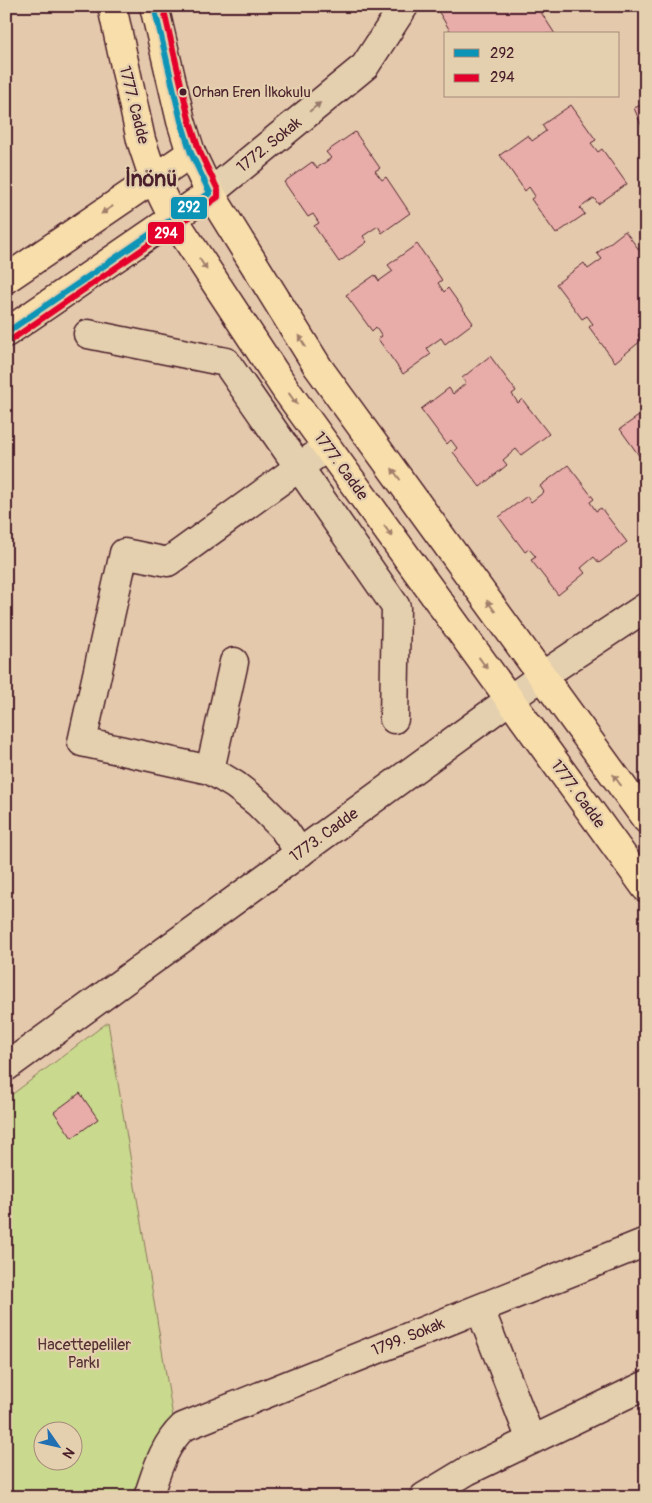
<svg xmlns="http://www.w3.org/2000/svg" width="652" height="1503" font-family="Pangolin,sans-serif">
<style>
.green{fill:#c9d98e;stroke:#8a7c5c;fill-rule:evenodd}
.building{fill:#e8ada8;stroke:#4a1f2b}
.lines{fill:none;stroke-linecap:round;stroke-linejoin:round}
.minor-casing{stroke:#4a1f2b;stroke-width:31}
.major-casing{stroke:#4a1f2b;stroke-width:31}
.minor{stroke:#e4d0ae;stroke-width:28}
.major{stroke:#f8deab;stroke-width:28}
.bus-1-casing{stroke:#e4d0ae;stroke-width:10}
.bus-2-casing{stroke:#e4d0ae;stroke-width:10}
.bus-1{stroke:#0b94b6;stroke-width:6}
.bus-2{stroke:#e4002b;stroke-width:6}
.oneway{fill:#97786c}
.oneway2{fill:#a17e6b}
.bus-dot{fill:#4a1f2b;stroke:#e4d0ae;stroke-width:2}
.labels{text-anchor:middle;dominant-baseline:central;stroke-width:4.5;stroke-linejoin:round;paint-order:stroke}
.bus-label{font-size:15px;fill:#4a1f2b;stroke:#e4d0ae;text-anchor:start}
.street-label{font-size:16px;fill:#4a1f2b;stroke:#e4d0ae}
.park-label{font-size:16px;fill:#573235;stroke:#e4d0ae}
.district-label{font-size:21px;font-weight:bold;fill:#4a1f2b;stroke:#e4d0ae}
.line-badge{stroke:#e4d0ae;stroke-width:2}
.badge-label{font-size:14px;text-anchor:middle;font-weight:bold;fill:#fff}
</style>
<rect width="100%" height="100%" fill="#e5c9ad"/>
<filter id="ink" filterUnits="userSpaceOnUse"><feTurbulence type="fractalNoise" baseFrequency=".02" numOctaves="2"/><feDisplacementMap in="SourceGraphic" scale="10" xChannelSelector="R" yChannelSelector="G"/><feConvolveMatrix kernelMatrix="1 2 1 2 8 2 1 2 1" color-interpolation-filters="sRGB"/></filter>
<g filter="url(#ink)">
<path class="green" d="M108 1022 173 1417 135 1497H6V1099ZM42 1430H72V1460H42Z"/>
<g class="building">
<polygon points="442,6 531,6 535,12 539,9 555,34 452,34 437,9"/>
<polygon points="646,103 646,136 634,108"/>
<polygon points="571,105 596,140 591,143 598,152 602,149 627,184 598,204 594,198 580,208 585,214 556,234 531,199 535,196 529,187 525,191 500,155 528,135 532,141 546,131 542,125"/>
<polygon points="355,132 380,168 375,171 382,180 386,177 410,213 382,233 378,226 363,236 367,242 339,262 314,226 319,223 313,214 308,217 284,182 312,162 317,168 331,158 326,152"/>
<polygon points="625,231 646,259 646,329 638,335 642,340 615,362 589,327 593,324 587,316 582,319 556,284 584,263 588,269 602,259 597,253"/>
<polygon points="417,244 442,280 438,283 444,292 448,288 473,323 445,344 441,338 427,348 431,354 403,374 378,339 382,336 376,327 372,331 346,295 375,275 379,281 393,271 388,265"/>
<polygon points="490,356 516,391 512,394 518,403 522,399 549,434 521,455 516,449 503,460 507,465 480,487 453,452 457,448 451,440 447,444 421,409 449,388 453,394 466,383 462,378"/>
<polygon points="646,411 646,464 645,464 620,429"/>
<polygon points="568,465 594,499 590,502 596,511 601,508 627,542 599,563 594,557 581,568 585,573 558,595 531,560 536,557 529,549 525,552 499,517 527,496 531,502 544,492 540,486"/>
<polygon points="646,650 646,666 639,656"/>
<polygon points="80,1093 98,1119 72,1138 54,1112"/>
</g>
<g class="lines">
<defs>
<g id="minor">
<polyline points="210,193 365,66 404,6"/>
<polyline points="88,334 226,362 396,607 394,719"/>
<polyline points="210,770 234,662"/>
<polyline points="300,853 283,828 258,803 235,785 210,770 82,742 124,553 168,562 327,447"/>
<polyline points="6,1067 542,676 646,607"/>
<polyline points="480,1309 531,1440"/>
<path d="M148 1497C157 1471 163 1446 183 1427L646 1242"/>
<polyline points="424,1497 467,1471 646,1385"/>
</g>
<g id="major">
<polyline points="112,6 141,140 154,179 173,218 286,390 646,888"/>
<polyline points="154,6 181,121 191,153 210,193 318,367 646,819"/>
<polyline points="6,279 191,153"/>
<polyline points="6,333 210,193"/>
</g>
</defs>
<use href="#minor" class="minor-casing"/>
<use href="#major" class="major-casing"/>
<use href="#minor" class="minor"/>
<use href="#major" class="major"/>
<defs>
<polyline id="bus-1" points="6,333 210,193 191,153 181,121 154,6"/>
<polyline id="bus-2" points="11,340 218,197 218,190 199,150 189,119 163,6"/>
</defs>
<use href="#bus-1" class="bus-1-casing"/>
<use href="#bus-2" class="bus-2-casing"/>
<use href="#bus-1" class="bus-1"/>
<use href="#bus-2" class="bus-2"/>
</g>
<defs><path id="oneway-solid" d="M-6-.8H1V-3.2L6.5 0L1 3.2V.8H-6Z" transform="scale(1.25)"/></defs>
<use class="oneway" href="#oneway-solid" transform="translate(315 107) rotate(-39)"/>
<g class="oneway2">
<use href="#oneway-solid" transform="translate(107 210) rotate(146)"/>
<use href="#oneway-solid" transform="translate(203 264) rotate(57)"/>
<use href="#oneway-solid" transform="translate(302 341) rotate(-122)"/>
<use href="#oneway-solid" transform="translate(293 399) rotate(54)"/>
<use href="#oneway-solid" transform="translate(396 474) rotate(-126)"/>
<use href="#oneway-solid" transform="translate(388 531) rotate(54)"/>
<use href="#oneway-solid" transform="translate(491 606) rotate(-126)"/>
<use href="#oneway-solid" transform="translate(483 663) rotate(54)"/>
<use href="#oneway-solid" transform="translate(617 780) rotate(-126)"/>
</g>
</g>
<circle class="bus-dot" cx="183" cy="92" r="4.5"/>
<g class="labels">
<g class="bus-label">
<text x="192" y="92">Orhan Eren İlkokulu</text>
</g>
<g class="street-label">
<text transform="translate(134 105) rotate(76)">1777. Cadde</text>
<text transform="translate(269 145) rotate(-39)">1772. Sokak</text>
<text transform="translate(341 466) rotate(54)">1777. Cadde</text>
<text transform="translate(578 794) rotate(54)">1777. Cadde</text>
<text transform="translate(324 835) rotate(-36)">1773. Cadde</text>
<text transform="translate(408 1337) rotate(-22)">1799. Sokak</text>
</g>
<g class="park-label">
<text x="84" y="1345">Hacettepeliler<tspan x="84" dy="18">Parkı</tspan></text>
</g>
<g class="district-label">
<text x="151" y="179">İnönü</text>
</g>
</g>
<g class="line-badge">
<rect x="170" y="196" width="38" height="24" rx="5" fill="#0b94b6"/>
<rect x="147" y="221" width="38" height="24" rx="5" fill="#e4002b"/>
</g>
<g class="badge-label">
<text x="189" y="212">292</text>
<text x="166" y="238">294</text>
</g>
<rect width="652" height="1503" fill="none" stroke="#e4d0ae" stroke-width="25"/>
<rect x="12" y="12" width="627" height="1478" fill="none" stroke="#4a1f2b" stroke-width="2" filter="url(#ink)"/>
<rect x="444" y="32" width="175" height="65" fill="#e4d0ae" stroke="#a6897a"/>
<rect x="454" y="49" width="25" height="8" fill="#0b94b6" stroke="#a6897a"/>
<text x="490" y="58" font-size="15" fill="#4a1f2b">292</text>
<rect x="454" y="74" width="25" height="8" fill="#e4002b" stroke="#a6897a"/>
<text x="490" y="82" font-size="15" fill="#4a1f2b">294</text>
<g transform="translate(58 1446) rotate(124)"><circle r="24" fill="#e4d0ae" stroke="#a6897a"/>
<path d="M0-4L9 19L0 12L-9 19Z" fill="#1f6fb2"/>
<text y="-8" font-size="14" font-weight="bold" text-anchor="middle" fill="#4a1f2b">N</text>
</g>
</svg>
